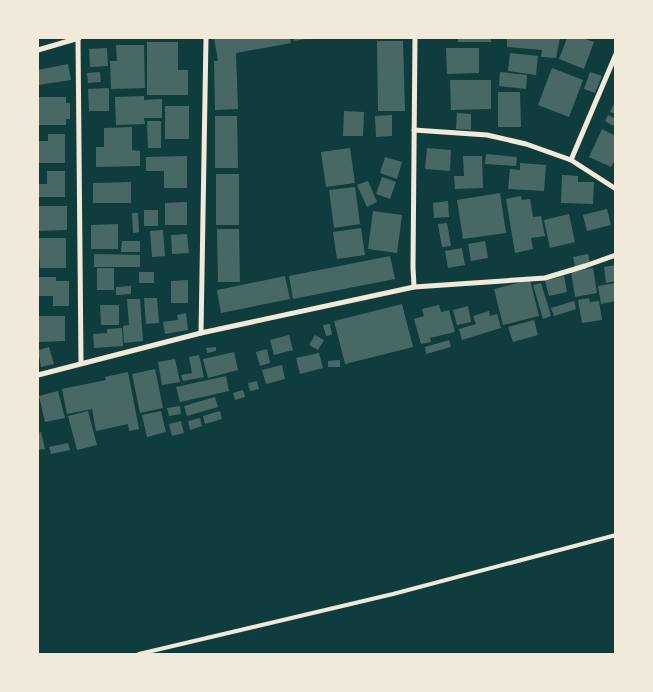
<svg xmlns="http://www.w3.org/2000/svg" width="653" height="692" font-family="'Varela Round',sans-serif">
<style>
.building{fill:#486865}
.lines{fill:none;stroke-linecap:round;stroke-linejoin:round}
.service{stroke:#f1e9da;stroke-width:4}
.minor{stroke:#f1e9da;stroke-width:5}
</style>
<rect width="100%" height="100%" fill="#0f3d3e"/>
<g class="building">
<polygon points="214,38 290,38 291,43 236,53 238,109 215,110 214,61 218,61"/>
<polygon points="294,38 311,38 294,41"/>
<rect x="458" y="38" width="33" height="4"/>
<polygon points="507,38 560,38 556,58 541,57 542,50 507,47"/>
<polygon points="567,38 582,38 594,42 584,69 559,59"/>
<polygon points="377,41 403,41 405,111 378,111"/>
<polygon points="147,42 178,42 178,70 188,70 188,95 147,95"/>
<polygon points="116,45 144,45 145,88 111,89 110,61 117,61"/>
<polygon points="107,48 108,66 90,67 89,49"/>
<polygon points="446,48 479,48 479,73 447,74"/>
<polygon points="510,53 538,56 536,75 508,71"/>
<polygon points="68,64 71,80 38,85 38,70"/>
<polygon points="552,68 583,80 569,117 538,105"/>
<polygon points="100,72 101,82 88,83 87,73"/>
<polygon points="500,72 527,75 526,89 499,86"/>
<polygon points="590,72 602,76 595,93 584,89"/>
<polygon points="450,80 491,80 491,109 451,110"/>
<polygon points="109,88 109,111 89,111 88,89"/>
<polygon points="498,92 520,92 521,127 498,127"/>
<polygon points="144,96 144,100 162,99 162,118 144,118 145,124 116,125 115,97"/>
<polygon points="38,97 66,97 66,103 70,103 70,119 66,119 66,125 38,125"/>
<polygon points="616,100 616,114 610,112"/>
<rect x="165" y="106" width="24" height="33"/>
<polygon points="344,111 364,112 363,136 343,136"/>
<polygon points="457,113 471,114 471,130 456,129"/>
<polygon points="392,115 392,136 376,137 375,116"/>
<polygon points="608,115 616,119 613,126 605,121"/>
<polygon points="215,116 237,116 238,168 215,168"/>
<polygon points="147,121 161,121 161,148 148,148"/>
<polygon points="132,127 132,150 140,151 140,166 96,167 96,147 104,147 104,128"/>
<polygon points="602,129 616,136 616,158 611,167 589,157"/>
<polygon points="48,134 65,134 65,163 38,163 38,141 48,141"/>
<polygon points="350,148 355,183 326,187 321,152"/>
<polygon points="427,148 451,150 450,171 425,169"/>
<polygon points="486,154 517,157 516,166 485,164"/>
<polygon points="187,156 187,188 164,188 164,171 146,171 146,157"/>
<polygon points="463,156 482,156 483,188 455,189 454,176 464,176"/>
<polygon points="385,157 402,162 397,179 380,173"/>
<polygon points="520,163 546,165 544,191 508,189 510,169 520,170"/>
<polygon points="47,171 65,171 65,197 38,197 38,184 47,184"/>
<rect x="216" y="174" width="23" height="51"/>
<polygon points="562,175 578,176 578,182 594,182 593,204 561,203"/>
<polygon points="382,177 396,182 390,199 376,194"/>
<polygon points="368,181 377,202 367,207 357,185"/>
<polygon points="131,182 131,203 93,203 93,183"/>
<polygon points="355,187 360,224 334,228 329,190"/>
<polygon points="500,193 506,233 463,239 457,200"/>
<polygon points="521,196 522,200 530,199 533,217 541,216 545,236 531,238 533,249 515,253 506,199"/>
<polygon points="448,201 449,217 434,218 433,203"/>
<polygon points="187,202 187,225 165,225 165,203"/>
<polygon points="38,206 67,206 67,230 38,231"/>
<polygon points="607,209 611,225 587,231 583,215"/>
<rect x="144" y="210" width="14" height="16"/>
<polygon points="373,211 402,215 397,253 368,249"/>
<polygon points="132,213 138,213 139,232 133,233"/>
<polygon points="569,214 575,242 550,248 544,220"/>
<polygon points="447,223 451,246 442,247 438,224"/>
<polygon points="118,224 118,249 91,249 91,225"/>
<polygon points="361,228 365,255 337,259 333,232"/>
<polygon points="217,229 239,229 240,282 218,282"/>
<polygon points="163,230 165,256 152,257 150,231"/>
<polygon points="187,234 189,253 172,254 171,235"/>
<polygon points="38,238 66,238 66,268 40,268"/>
<polygon points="122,241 140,241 140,252 121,252"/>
<polygon points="485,241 488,258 471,261 468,244"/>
<polygon points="462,248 465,265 448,268 445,251"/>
<polygon points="94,254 140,255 140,267 94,267"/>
<polygon points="588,254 590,263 575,266 573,257"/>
<polygon points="390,256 395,279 293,299 289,276"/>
<polygon points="616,265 616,281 606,283 604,267"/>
<rect x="97" y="268" width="17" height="22"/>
<polygon points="593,268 597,293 575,297 571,272"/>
<rect x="139" y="272" width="15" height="11"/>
<polygon points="285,276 290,299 221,313 217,290"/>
<polygon points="564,276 567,292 549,296 545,281"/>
<polygon points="38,277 56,277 56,281 69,281 69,306 53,306 53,296 38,296"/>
<polygon points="188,280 188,303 171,303 171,281"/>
<polygon points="530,280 539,316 503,325 494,289"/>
<polygon points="541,283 551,316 543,319 533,285"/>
<polygon points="616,283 616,301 601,304 598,286"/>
<polygon points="131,286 131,294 116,295 116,287"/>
<polygon points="144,298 157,298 159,323 146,324"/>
<polygon points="589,298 590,302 599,301 602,320 582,323 578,300"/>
<polygon points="127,299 140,299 143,341 124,343 123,326 129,325"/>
<polygon points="574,301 576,309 554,316 551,308"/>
<polygon points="402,304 413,347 345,364 334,321"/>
<polygon points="100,305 119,305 119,325 101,325"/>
<polygon points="439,305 441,312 449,310 455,332 430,338 431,342 421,344 414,319 424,316 422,309"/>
<polygon points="468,306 471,322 457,325 453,310"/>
<polygon points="489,311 490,316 497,314 501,328 462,340 459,329 476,324 473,316"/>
<polygon points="186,313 188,330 165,334 163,322 178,320 177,315"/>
<polygon points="38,316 65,316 65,341 38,342"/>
<polygon points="534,320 538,335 513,342 508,327"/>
<polygon points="330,324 332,335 326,336 323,325"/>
<polygon points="122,328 123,346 94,348 93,334 107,333 107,329"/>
<polygon points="289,335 293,350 274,355 270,340"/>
<polygon points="315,335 324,340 318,350 309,345"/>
<polygon points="449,340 451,347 426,354 425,347"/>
<polygon points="49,347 54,364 41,367 38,350"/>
<polygon points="216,347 216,351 207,353 206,348"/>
<polygon points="267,349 270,363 260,366 256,352"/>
<polygon points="234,352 238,370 208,378 203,359"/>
<polygon points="319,353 323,368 300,374 296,358"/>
<polygon points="199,355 204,377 183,381 181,375 192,373 189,357"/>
<polygon points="175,359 180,382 162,385 158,362"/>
<polygon points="340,360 340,367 328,367 328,361"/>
<polygon points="282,365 285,379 266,384 262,370"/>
<polygon points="155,369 163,408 140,413 132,374"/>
<polygon points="128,372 139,429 129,431 128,424 96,431 92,409 67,414 62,389 106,380 105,377"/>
<polygon points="226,376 229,391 180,402 176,387"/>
<polygon points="257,381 259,389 250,391 248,383"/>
<polygon points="243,390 245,397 235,400 233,393"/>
<polygon points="58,391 65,418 45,422 39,396"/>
<polygon points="215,397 218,407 187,416 184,406"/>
<polygon points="180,406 181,414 169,416 167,408"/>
<polygon points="88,411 97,445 77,450 68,416"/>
<polygon points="161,411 166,432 147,437 142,415"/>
<polygon points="220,411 222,419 205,424 203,416"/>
<polygon points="200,418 202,426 190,430 188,421"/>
<polygon points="181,421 184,433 172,436 169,424"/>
<polygon points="41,432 45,449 38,450 38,433"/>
<polygon points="68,443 70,450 51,454 49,447"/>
</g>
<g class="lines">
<polyline class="service" points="139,654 393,594 616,535"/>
<g class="minor">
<polyline points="78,38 81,363"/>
<polyline points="38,50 79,38"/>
<polyline points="414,130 487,135 526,144 571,160 616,189"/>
<polyline points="571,160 616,54"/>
<polyline points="414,287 413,267 415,38"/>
<polyline points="201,333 206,38"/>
<polyline points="38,375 201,333 414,287 545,278 585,266 616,255"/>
</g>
</g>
<rect width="653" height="692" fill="none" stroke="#f1e9da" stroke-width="78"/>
</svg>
